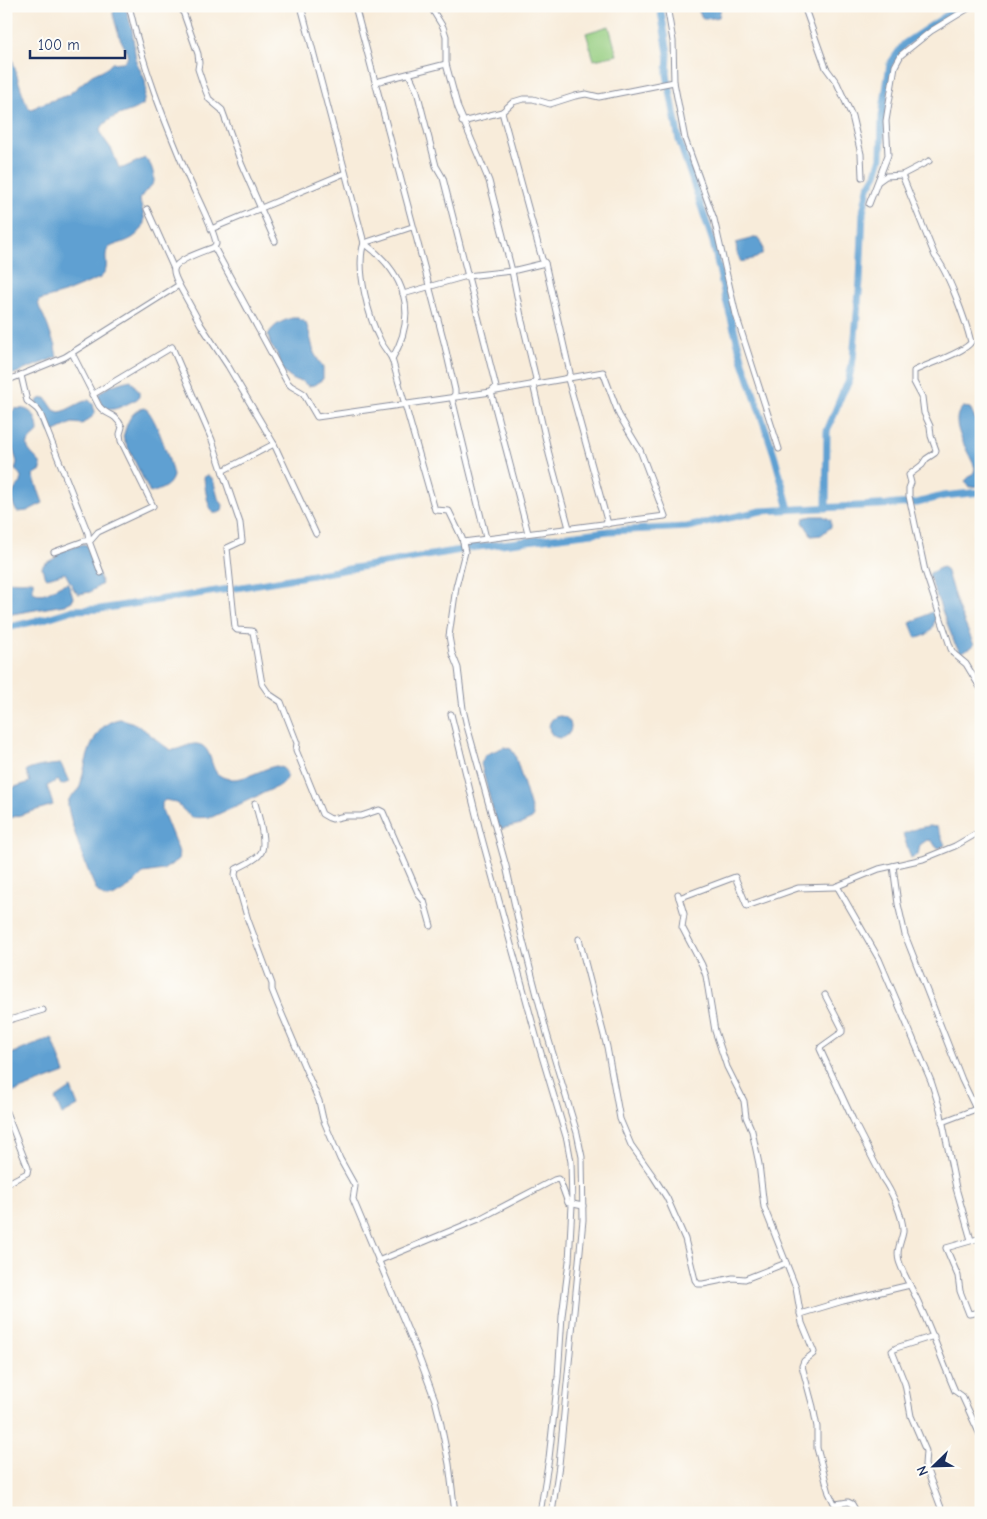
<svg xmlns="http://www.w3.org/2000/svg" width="987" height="1519" font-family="'Comic Neue',sans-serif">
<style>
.green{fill:#95cd80;stroke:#587e6f}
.water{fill:#5fa0d2;stroke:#3d6898}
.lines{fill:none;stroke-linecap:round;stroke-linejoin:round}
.canal{stroke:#5fa0d2;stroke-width:7}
.street-casing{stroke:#8a8e9c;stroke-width:7}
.street{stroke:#fff;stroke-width:5}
</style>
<rect width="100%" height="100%" fill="#fdfcf7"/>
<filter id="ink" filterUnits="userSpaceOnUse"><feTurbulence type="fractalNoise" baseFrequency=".02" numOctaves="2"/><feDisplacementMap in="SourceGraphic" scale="10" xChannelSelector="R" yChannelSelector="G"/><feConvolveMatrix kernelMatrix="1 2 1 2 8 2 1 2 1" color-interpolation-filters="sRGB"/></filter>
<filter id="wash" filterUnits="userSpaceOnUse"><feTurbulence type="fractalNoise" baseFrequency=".0096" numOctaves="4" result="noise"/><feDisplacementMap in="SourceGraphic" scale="20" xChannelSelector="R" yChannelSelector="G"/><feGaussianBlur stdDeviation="1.12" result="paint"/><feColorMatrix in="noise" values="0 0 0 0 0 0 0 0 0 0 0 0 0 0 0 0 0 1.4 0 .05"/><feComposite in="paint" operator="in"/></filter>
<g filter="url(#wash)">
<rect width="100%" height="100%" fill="#f8ecda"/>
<polygon class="green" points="609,26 617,55 594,60 586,33"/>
<g class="water">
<path d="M119 6H125L132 29 136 61 145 80 146 88 143 105C129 114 108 114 100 130L102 136 112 150 119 168H123L145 158C152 164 154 173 154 182 151 188 144 191 141 197 137 205 150 216 141 230 131 244 112 243 108 249 102 259 112 268 100 278L64 293 40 300 38 302C39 310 44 315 46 322 50 330 50 337 56 345L55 347 57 357 6 377V38C11 51 23 105 31 110L39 105 68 95 92 75 107 68 112 63 123 62 127 59 128 54 119 36 113 14 114 10Z"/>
<polygon points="699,6 721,6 719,17 706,19 703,19 699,12"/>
<polygon points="757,237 761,240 763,250 762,254 756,258 741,262 737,253 736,243"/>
<path d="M292 318H298L306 323 309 332 314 353 323 368V379L314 385 308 386 302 381 294 380 288 376 282 369 276 352 271 346 268 335C273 325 282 321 292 318Z"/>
<path d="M131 380 139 392V397L137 399C122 406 103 420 98 395 104 387 120 382 131 380Z"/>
<polygon points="43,398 46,398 54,410 59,412 64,411 82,402 89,400 93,404 95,413 92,417 82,424 72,423 53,432 50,432 36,404 38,400"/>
<path d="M963 407 970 408 975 419 981 423V486L969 487 965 481 974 472 975 468C970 453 946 421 963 407Z"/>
<path d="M145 408C155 414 171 463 173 476 170 487 160 490 150 493L123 437C127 424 130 410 145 408Z"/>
<path d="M15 409C31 406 38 418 38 432 35 436 31 437 29 441 22 453 43 457 41 470L33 475 43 503 27 511 17 512C10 501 11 490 21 483 22 477 20 473 15 470L17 462 12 446 6 438V416Z"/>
<path d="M207 475 213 479 218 498 223 505 222 511 218 513H213C207 505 205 488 204 477Z"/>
<polygon points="812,516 823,516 831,520 831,527 821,535 812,536 803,522 804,518"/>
<polygon points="83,544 87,545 90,550 102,584 90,592 79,594 75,591 65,573 47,578 44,575 42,567 44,564 55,558 58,552"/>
<polygon points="942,567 946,569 958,608 974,645 961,653 954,642 929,576 930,573"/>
<path d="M30 580 33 581V592C46 599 56 584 68 583L73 597 72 601 64 605 6 615V582C15 580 21 584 30 580Z"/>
<path d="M936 610C935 625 932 636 916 638L910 623Z"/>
<circle cx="560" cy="727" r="11"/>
<path d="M119 719C141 721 153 740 171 750 180 750 189 743 197 744 213 746 209 768 219 775 237 787 259 769 276 766 283 767 286 770 287 776L283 784 212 817 192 818 175 802 165 800 162 803V810L179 852 178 860 163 870 144 873 131 886 113 897 107 898C103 897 101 895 98 892 91 883 67 814 68 804 68 797 74 794 79 790 86 766 89 725 119 719Z"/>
<polygon points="504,747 511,749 515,755 533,815 532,819 521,824 500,829 494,815 481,764 485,755"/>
<path d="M61 764 69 782 61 785 58 780 47 786 53 805 7 819 6 790 30 782 26 771C37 766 49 765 61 764Z"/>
<polygon points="929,826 937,827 945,845 940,848 936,847 932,841 927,840 920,845 918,854 911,858 903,834 918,828"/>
<polygon points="52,1038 65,1073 6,1095 6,1056"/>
<polygon points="71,1088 78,1106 62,1115 55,1099"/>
</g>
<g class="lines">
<g class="canal">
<polyline points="660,6 668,53 667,74 679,140 713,242 725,296 743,362 774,454 789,509"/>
<polyline points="826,508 827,431 842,394 848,383 853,359 860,281 863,212 868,188 876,174 881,158 882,116 890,64 904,44 961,6"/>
<polyline points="469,548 609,531 687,527 761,511 917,503 943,496 981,492"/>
<polyline points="236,588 461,550"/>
<polyline points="6,628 44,619 73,610 100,609 229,589"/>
</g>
</g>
</g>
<g filter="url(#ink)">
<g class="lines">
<defs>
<g id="street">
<polyline points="181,6 198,54 199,63 198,69 203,84 209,99 222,110 241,163 275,241"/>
<path d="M301 6 364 243C355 268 369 319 381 342 384 348 389 353 392 359L435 510 449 511 462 538 465 552 456 587 449 636 452 653 458 668 463 709 467 726 506 866 521 933 547 1034 577 1133 582 1157 583 1220 559 1465 552 1513"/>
<polyline points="355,6 444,342 455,390 455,394 452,398 486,538"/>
<polyline points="430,6 443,27 446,36 446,64 458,108 489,181 512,271 522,321 536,379 533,384 549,454 569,528"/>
<polyline points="667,6 673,41 674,82 685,139 714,219 736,315 779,449"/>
<polyline points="804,6 826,68 837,83 852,116 861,154 862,177"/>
<polyline points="409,74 417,91 436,166 443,178 495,383 496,387 491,392 528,533"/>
<polyline points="376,82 446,64"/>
<polyline points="502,112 542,259 545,263 570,373 568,379 608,524"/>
<polyline points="462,122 502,112 513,102 523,99 533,99 550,104 575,96 586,94 599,97 674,82"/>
<polyline points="902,175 929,161"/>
<path d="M879 181 886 176 902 175 935 256C948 271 966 322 971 342 966 352 925 365 914 371V382L922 397 924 413 930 426 931 436 936 450 935 453 926 459 922 465 909 475 911 483 909 488V496L925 571 951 649 954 654 966 664 981 689"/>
<polyline points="869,204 888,155 886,121 895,66 901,55 931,31 972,6"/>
<polyline points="147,209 174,269"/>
<polyline points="211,229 345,173"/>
<path d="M364 243C405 273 419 313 392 359"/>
<polyline points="364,243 412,227"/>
<polyline points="214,247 287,382 291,386 303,393 317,417 491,392 603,372 619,415 640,450 665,516 463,542"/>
<polyline points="179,285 201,325 228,366 274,444 224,470 223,473 240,523 242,541 227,548 235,628 237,630 252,631 253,632 262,684 269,694 281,702 297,743 296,750 322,814 329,818 332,819 345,816 361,816 379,810 383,812 419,895 424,901 431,926"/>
<polyline points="403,294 467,276 512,271 545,263"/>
<polyline points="21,375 27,401 37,409 40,413 88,533 89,541 101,573"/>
<path d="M6 381 65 357 179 285C177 280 173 274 174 269 177 259 205 251 214 247L216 244C216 233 194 191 188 177 164 120 143 67 129 6"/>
<polyline points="92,395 172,347 212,440 223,473"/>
<polyline points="274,444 316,534"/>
<path d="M54 552 84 541 91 540 98 532 153 506 121 441 120 434 122 427C114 411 107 417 99 406L72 353"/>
<polyline points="451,714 481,835 538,1043 567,1140 571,1162 572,1205 569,1261 562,1316 558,1377 549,1458 540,1513"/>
<path d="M255 803C258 814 268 845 260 854 255 861 243 865 236 869L235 875 248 920 272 984V990L278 1005 319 1101 323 1119 340 1159 355 1186 353 1199 355 1204 417 1352 435 1400 440 1420 449 1464 455 1513"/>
<polyline points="893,866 898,904 905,935 962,1080 976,1109 981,1112"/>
<polyline points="837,886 879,959 931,1081 940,1109 956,1188 971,1240"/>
<polyline points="678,894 684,914 682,927 702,965 706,976 715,1031 727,1067 744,1101 746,1117 752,1131 759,1164 764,1207 796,1288 802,1323 814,1352 813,1354 804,1361 802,1366 813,1407 817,1427 817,1448 829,1493 834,1503 836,1504 848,1502 852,1504 857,1513"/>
<polyline points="679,898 735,877 747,906 798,888 835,887 879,869 923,859 955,846 981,831"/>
<polyline points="579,939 607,1047 620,1119 631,1145 653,1176 667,1198 685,1239 695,1280 698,1284 703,1284 733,1278 745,1279 786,1263"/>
<path d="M825 995 842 1028V1032L821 1047 820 1049 853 1120 883 1179C891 1190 904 1218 903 1232 901 1243 896 1249 899 1261 904 1277 914 1291 920 1306 933 1334 943 1363 955 1391L962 1396 981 1437"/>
<polyline points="6,1021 43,1010"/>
<polyline points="6,1112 28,1168 27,1173 6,1184"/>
<polyline points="942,1122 976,1109"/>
<polyline points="981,1238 946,1248 958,1276 960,1291 969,1314 981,1312"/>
<polyline points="378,1261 479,1219 554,1180 558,1179 560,1181 568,1203 583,1206"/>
<polyline points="800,1314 843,1301 910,1285"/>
<polyline points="934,1336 896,1348 892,1351 905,1384 911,1416 926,1451 925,1465 943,1513"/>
</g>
</defs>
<use href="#street" class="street-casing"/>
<use href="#street" class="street"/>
</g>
</g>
<rect width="987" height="1519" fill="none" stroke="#fdfcf7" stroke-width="25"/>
<g transform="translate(934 1466) rotate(247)" stroke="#fdfcf7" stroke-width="4" paint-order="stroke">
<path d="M0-4L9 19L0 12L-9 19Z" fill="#1b2f5e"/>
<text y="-8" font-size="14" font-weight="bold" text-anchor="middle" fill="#1b2f5e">N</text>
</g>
<path d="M30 50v8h95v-8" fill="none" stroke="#1b2f5e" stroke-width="2.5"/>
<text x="38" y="50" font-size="15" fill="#1b2f5e" stroke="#fdfcf7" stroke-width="4" paint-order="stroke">100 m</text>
</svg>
